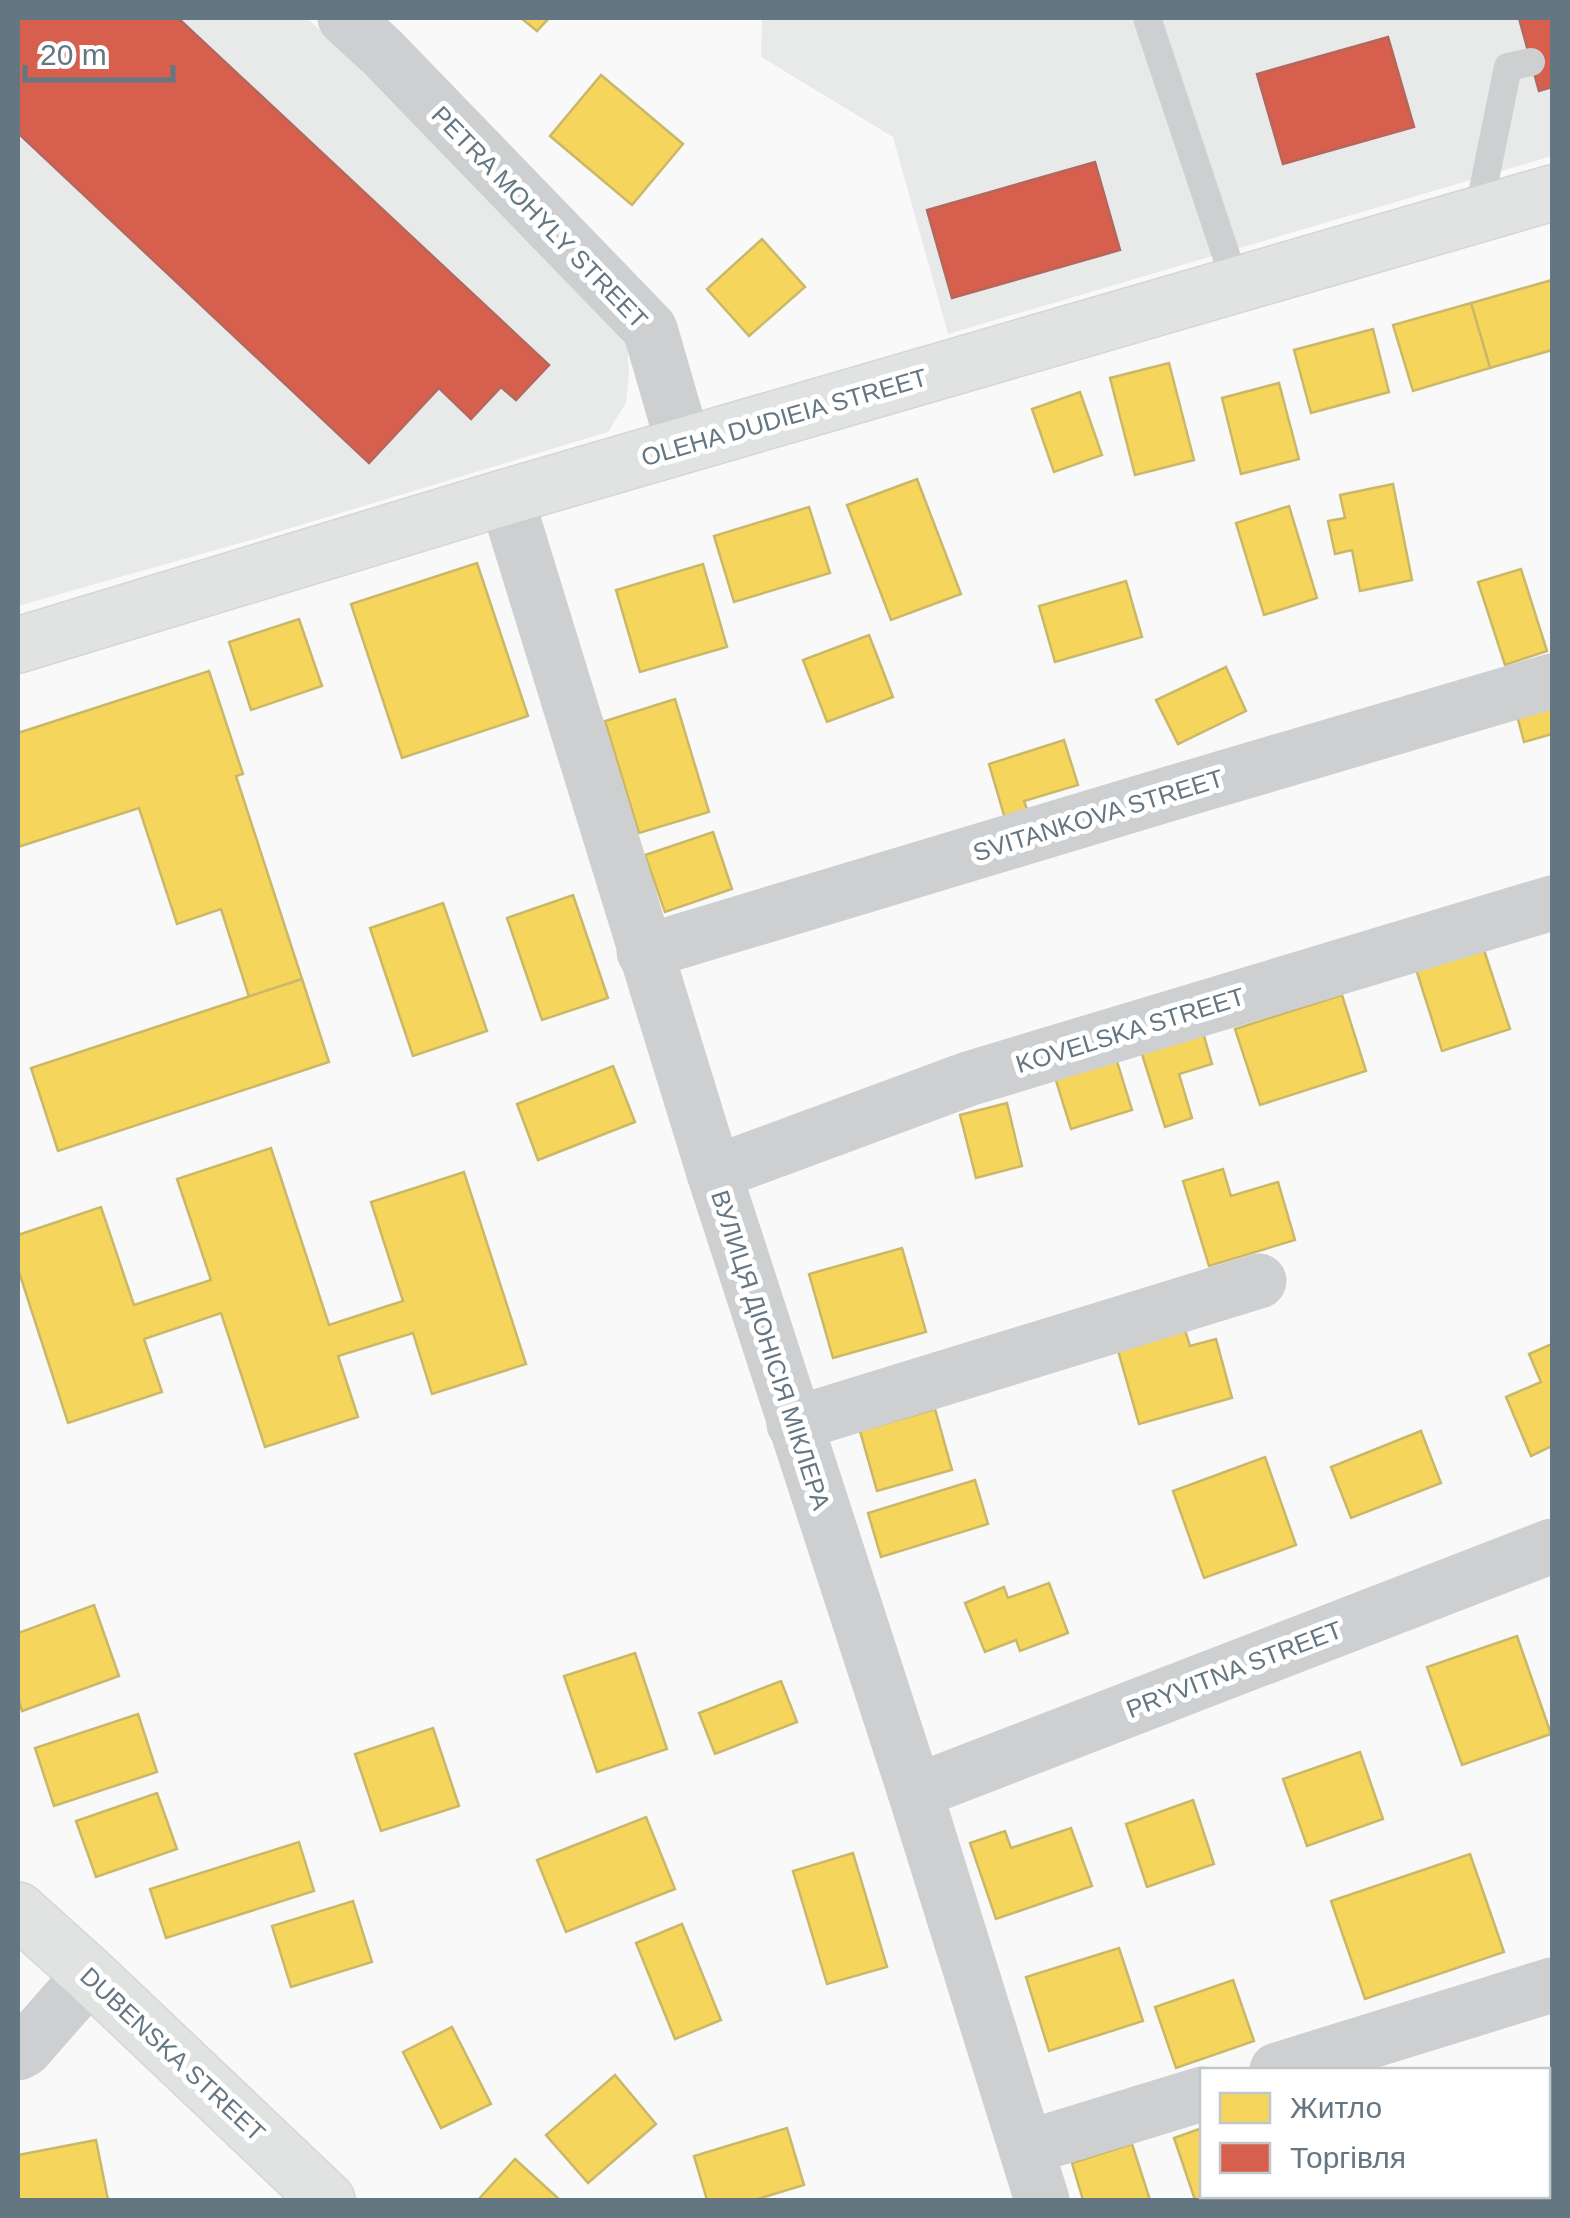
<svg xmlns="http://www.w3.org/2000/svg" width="1570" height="2218" font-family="Helvetica,sans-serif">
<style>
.built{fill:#e8e9e9}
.homes{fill:#f6d55c;stroke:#cab868;stroke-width:2.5}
.shops{fill:#d6604d;stroke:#b4675d;stroke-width:2.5}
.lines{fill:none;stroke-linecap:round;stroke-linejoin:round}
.secondary-casing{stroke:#d5d6d7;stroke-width:58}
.primary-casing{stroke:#d5d6d7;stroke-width:58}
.service{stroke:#cecfd0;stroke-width:28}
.minor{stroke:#cecfd0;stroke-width:55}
.secondary{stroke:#e1e2e2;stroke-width:55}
.primary{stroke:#e1e2e2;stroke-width:55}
.labels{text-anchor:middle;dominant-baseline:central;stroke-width:10;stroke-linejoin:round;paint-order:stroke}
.street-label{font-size:25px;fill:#657683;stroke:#fff}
</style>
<rect width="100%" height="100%" fill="#f9f9f9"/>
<g class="built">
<polygon points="18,18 307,18 363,70 627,342 629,372 626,403 608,432 261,537 18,606"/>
<polygon points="762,18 1552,18 1552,156 948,334 893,137 761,57"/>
</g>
<g class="homes">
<polygon points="521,18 549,18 537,31"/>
<polygon points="601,75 683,144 632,205 550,136"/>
<polygon points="762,239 805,287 749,336 707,289"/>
<polygon points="1552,280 1552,350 1490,368 1471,303"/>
<polygon points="1471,303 1490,368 1413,391 1393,325"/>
<polygon points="1373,329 1389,392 1311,413 1294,350"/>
<polygon points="1169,363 1194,460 1135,475 1110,378"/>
<polygon points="1279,383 1299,459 1241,474 1222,398"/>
<polygon points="1080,392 1102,455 1054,472 1032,409"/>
<polygon points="917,479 961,594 891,620 847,505"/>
<polygon points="1393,484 1412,580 1360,591 1352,550 1335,554 1328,521 1345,518 1340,495"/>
<polygon points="1289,506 1317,598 1264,615 1236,523"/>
<polygon points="809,507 830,573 734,602 714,536"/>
<polygon points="477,563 528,716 402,758 351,604"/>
<polygon points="703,564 727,647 640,672 616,590"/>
<polygon points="1521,569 1547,651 1505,665 1478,582"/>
<polygon points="1126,581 1142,637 1055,662 1039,606"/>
<polygon points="299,619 322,686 251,710 229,642"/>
<polygon points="869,635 893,697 827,722 803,660"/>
<polygon points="1226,667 1246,711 1178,744 1156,700"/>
<polygon points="209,671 243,774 236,776 302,979 249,997 221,909 177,924 139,808 18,847 18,733"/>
<polygon points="1552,698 1552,734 1524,742 1515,708"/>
<polygon points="675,699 709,812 639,833 605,721"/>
<polygon points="1064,740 1078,785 1024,801 1029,815 1006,822 989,764"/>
<polygon points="713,832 732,889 665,912 645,855"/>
<polygon points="573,895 608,998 542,1020 507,918"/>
<polygon points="443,903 487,1031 413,1056 370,928"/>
<polygon points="1482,944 1510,1029 1442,1051 1415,966"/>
<polygon points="302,979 329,1062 58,1151 31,1068"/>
<polygon points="1342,995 1366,1071 1260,1105 1235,1029"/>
<polygon points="1202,1029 1212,1064 1179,1074 1192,1118 1165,1127 1140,1048"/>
<polygon points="1115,1055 1132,1110 1071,1129 1054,1074"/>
<polygon points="613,1066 635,1122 538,1160 517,1104"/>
<polygon points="1007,1103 1022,1166 976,1178 960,1115"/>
<polygon points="271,1148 329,1325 403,1301 371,1202 464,1172 526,1364 432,1394 413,1333 338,1356 358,1417 265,1447 221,1313 144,1339 162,1392 68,1423 18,1269 18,1235 101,1207 134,1305 211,1280 177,1179"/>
<polygon points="1223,1169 1231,1196 1278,1182 1295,1240 1209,1266 1183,1181"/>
<polygon points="902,1248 926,1332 833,1358 809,1274"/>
<polygon points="1182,1321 1190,1346 1216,1339 1232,1398 1139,1424 1115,1340"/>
<polygon points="1552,1344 1552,1446 1531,1456 1506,1397 1541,1382 1529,1354"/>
<polygon points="935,1409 952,1470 877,1491 860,1431"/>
<polygon points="1421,1431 1441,1483 1351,1518 1331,1467"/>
<polygon points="1265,1457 1296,1545 1204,1578 1173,1491"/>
<polygon points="975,1480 988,1524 881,1557 868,1513"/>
<polygon points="1049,1583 1068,1633 1020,1651 1016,1640 985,1652 965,1603 1004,1587 1008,1598"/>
<polygon points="94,1605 119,1676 22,1711 18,1697 18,1633"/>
<polygon points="1517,1636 1551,1734 1462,1765 1427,1667"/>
<polygon points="635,1653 667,1749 597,1772 564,1676"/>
<polygon points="781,1681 797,1722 715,1754 699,1713"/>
<polygon points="138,1714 157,1772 54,1806 35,1748"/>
<polygon points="433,1728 459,1806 381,1831 355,1754"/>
<polygon points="1360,1752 1383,1819 1307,1846 1283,1779"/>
<polygon points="157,1793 177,1849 96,1877 76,1821"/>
<polygon points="1193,1800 1214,1864 1147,1887 1126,1824"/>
<polygon points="646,1817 675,1889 566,1932 537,1860"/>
<polygon points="1071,1828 1092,1886 996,1919 970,1843 1005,1831 1011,1848"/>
<polygon points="299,1842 314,1891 166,1938 150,1889"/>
<polygon points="853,1853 887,1967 827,1984 793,1871"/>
<polygon points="1470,1854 1504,1952 1365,1999 1331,1901"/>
<polygon points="353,1901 372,1962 291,1987 272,1926"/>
<polygon points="682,1924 721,2020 675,2039 636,1943"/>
<polygon points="1119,1948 1143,2021 1049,2051 1026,1977"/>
<polygon points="1233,1980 1254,2041 1176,2068 1155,2007"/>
<polygon points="452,2027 491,2104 441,2128 403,2052"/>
<polygon points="615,2075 656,2124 588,2183 546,2135"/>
<polygon points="787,2128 804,2185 754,2200 707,2200 694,2156"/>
<polygon points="1202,2128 1202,2196 1253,2196 1239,2200 1195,2200 1174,2138"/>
<polygon points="96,2140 108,2200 18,2200 18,2155"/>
<polygon points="1552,2141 1552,2200 1514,2200 1512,2196 1548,2196 1548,2143"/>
<polygon points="1132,2144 1150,2200 1083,2200 1072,2163"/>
<polygon points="515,2159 560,2200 478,2200"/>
</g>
<g class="shops">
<polygon points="18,18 178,18 549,365 516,400 501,387 471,419 439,388 369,463 18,133"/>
<polygon points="1519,18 1552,18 1552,87 1539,91"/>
<polygon points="1388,37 1414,127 1283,164 1257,74"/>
<polygon points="1095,162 1120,250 952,298 927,210"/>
</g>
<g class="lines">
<defs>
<polyline id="secondary" points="18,645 506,497 1552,193"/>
<polyline id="primary" points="18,1910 90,1975 327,2200"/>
</defs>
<use href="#secondary" class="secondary-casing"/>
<use href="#primary" class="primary-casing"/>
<g class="service">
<polyline points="1147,18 1236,285"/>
<polyline points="1478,214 1508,67 1531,62"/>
</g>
<g class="minor">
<polyline points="345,18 382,52 650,329 684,446"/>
<polyline points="506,497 714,1173 915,1792 1042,2200"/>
<polyline points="644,952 1182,790 1552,681"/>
<polyline points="714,1173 968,1079 1552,903"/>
<polyline points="794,1424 1259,1281"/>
<polyline points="915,1792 1552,1546"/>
<polyline points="18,2053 25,2049 90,1975"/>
<polyline points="1277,2070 1552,1985"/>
<polyline points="1026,2148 1202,2094"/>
</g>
<use href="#secondary" class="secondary"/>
<use href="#primary" class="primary"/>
</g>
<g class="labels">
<g class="street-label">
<text transform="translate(540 217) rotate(46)">PETRA MOHYLY STREET</text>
<text transform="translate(784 417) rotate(-16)">OLEHA DUDIEIA STREET</text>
<text transform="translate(1098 815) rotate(-17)">SVITANKOVA STREET</text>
<text transform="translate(1130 1030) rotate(-17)">KOVELSKA STREET</text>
<text transform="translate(771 1350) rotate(72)">ВУЛИЦЯ ДІОНІСІЯ МІКЛЕРА</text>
<text transform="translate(1234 1669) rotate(-21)">PRYVITNA STREET</text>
<text transform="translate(173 2054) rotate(43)">DUBENSKA STREET</text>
</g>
</g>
<rect width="1570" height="2218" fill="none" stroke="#657683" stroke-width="40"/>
<rect x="1200" y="2068" width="350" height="130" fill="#ffffff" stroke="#c1c8cd" stroke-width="2.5"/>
<rect x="1220" y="2093" width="50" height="30" fill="#f6d55c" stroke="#c1c8cd" stroke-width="2.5"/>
<text x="1290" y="2118" font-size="30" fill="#657683">Житло</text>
<rect x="1220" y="2143" width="50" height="30" fill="#d6604d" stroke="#c1c8cd" stroke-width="2.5"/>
<text x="1290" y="2168" font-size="30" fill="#657683">Торгівля</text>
<path d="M25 65v15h148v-15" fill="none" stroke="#657683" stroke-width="5"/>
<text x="40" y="65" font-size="30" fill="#657683" stroke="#ffffff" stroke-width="8" paint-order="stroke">20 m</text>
</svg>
